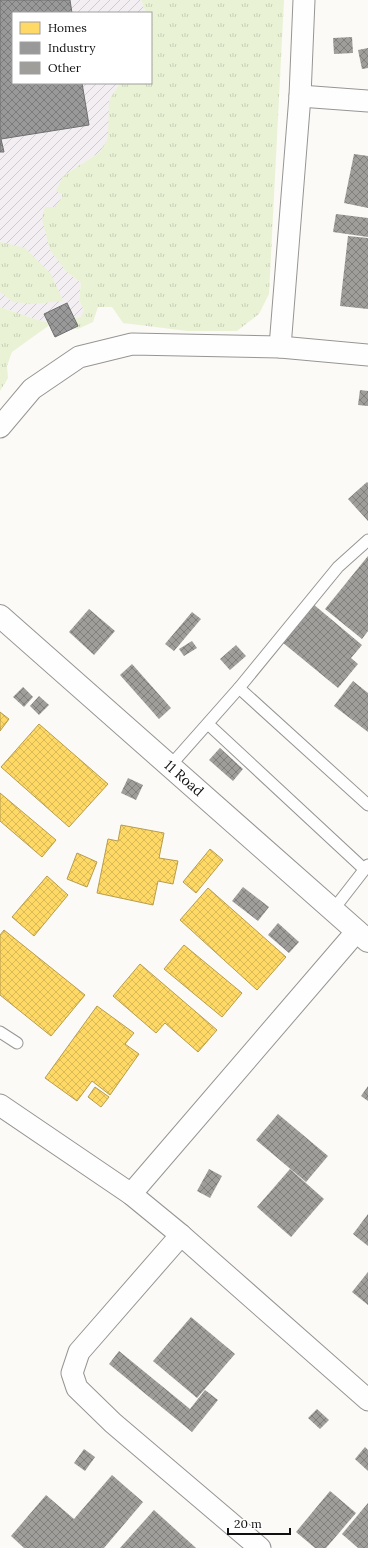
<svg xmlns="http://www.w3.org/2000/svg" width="368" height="1548" font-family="Lora,serif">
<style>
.industrial{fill:url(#industrial-furrows)}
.grass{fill:url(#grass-tufts)}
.homes{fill:url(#homes-cross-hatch);stroke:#b79d4c}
.industry{fill:url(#industry-cross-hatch);stroke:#707070}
.building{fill:url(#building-cross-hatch)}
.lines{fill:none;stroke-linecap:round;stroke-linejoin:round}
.service-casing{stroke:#969594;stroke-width:13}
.minor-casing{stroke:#969594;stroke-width:23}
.tertiary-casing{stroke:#969594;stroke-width:24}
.service{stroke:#fffefe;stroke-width:11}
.minor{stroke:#fffefe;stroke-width:21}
.tertiary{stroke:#fffefe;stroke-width:22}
.labels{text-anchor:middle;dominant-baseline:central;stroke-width:4;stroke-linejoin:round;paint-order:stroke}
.street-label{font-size:14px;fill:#101010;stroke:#fff}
</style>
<defs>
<pattern id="industrial-furrows" width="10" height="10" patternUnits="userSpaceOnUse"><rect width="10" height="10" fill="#f3eef2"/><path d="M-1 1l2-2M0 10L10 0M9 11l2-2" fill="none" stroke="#cfcbce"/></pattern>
<pattern id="grass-tufts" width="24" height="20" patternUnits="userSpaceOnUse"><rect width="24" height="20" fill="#e9f2d5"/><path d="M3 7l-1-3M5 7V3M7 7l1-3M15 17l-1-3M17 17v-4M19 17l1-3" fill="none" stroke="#c7ceb6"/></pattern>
<pattern id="homes-cross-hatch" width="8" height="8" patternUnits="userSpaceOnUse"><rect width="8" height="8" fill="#ffd966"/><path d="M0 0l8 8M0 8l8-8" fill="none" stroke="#dab957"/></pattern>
<pattern id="industry-cross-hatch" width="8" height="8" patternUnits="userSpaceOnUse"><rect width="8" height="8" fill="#999"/><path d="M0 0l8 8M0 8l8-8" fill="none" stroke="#7b7b7b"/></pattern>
<pattern id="building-cross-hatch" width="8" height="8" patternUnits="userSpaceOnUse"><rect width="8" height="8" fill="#a09e9b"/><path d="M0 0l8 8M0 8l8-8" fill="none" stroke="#817f7d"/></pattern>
</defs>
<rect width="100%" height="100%" fill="#fcfaf6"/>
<polygon class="industrial" points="0,0 141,0 146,13 13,13 13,83 120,83 109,100 109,138 100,152 63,176 61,199 55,207 66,271 81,283 79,300 84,310 82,317 44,322 0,307"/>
<g class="grass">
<polygon points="141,0 284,0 269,294 259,314 237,331 187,331 123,323 112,307 98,307 93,322 78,329 51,324 12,352 7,366 8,378 0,391 0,307 44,322 81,317 84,310 79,300 81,283 66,271 50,250 42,219 45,207 55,207 61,199 62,194 56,191 63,176 100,152 108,138 109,100 120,83 151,83 151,13 146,13"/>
<polygon points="0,242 25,248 51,274 63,301 34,304 13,302 0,292"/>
</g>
<g class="homes">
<polygon points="0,712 9,719 0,731"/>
<polygon points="39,724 108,784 69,827 1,767"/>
<polygon points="0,793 56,840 42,857 0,821"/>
<polygon points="121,825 164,833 159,858 178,861 173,884 158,881 153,905 97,893 108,839 118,841"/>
<polygon points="210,849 223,860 196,893 183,882"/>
<polygon points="77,853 97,862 87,887 67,879"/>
<polygon points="47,876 68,895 34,936 12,917"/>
<polygon points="208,888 286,957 257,990 180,920"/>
<polygon points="4,930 85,995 51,1036 0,995 0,935"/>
<polygon points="184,945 242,993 222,1017 164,969"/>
<polygon points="140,964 217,1030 198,1052 165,1023 156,1033 113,996"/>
<polygon points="97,1006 134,1033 125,1044 139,1054 110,1095 92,1081 77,1101 45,1078"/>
<polygon points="95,1087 109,1097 101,1107 88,1097"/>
</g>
<g class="industry">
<polygon points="0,0 70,0 72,13 13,13 13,83 82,83 89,125 1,139 4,152 0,152"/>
<polygon points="67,303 78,326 55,337 44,314"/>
</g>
<g class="building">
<polygon points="352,37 353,53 334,54 333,38"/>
<polygon points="368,48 368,68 362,69 358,50"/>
<polygon points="354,154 368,156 368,208 344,203"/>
<polygon points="336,214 368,218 368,237 333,232"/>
<polygon points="348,236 368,238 368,309 340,306"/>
<polygon points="360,390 368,391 368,406 358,405"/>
<polygon points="367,482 368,483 368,521 348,499"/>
<polygon points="368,556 368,631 362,639 325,609"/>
<polygon points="313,604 362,645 351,658 358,664 338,688 282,642"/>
<polygon points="89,609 115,631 94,655 69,632"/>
<polygon points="192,612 201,619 174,651 165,644"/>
<polygon points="192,641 197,648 184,656 179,649"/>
<polygon points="236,645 246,656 230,670 220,659"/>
<polygon points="132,664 171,708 159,719 120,675"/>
<polygon points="353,681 368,693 368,732 334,706"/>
<polygon points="23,687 33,697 24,707 13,697"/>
<polygon points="39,696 49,705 39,715 30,706"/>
<polygon points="220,748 243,769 233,781 209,760"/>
<polygon points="128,778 143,785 136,800 121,793"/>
<polygon points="243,887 269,907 258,921 232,901"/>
<polygon points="278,923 299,942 289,953 268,935"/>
<polygon points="368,1086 368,1101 361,1096"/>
<polygon points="278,1114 328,1156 306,1182 256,1140"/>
<polygon points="209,1169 222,1176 210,1198 197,1191"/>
<polygon points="290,1169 324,1199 291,1237 257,1207"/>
<polygon points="368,1214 368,1246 353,1234"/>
<polygon points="368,1272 368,1305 352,1292"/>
<polygon points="191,1317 235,1354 197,1398 153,1361"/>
<polygon points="119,1351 190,1409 205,1390 218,1400 192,1432 109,1364"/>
<polygon points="317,1409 329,1420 320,1429 308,1418"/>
<polygon points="365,1447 368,1450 368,1471 355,1459"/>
<polygon points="84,1449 95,1457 85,1471 74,1463"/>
<polygon points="112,1475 143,1502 104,1548 24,1548 11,1536 46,1495 74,1519"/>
<polygon points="330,1491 356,1513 326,1548 315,1548 296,1532"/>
<polygon points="368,1503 368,1548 358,1548 342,1534"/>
<polygon points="154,1510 196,1548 120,1548"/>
</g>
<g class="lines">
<defs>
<g id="service">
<polyline points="239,688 368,805"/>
<polyline points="208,724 364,869"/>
<polyline points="170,766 239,688 338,567 368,540"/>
<polyline points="333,910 368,865"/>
<polyline points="0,1032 17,1043"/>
</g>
<g id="minor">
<polyline points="300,96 368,101"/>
<polyline points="280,347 300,96 304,0"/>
<polyline points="0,427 32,389 79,357 132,344 280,347 368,355"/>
<polyline points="0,1105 131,1194 181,1235 368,1400"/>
<polyline points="131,1194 357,931"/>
<polyline points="181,1235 79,1352 72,1373 77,1388 113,1423 260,1548"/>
</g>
<polyline id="tertiary" points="0,616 368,941"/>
</defs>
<use href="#service" class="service-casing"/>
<use href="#minor" class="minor-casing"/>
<use href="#tertiary" class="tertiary-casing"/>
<use href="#service" class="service"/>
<use href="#minor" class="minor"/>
<use href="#tertiary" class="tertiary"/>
</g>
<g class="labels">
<g class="street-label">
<text transform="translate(184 778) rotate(41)">11 Road</text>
</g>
</g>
<rect x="12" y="12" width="140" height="72" fill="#ffffff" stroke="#9f9f9f"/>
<rect x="20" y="22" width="20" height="12" fill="#ffd966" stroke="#9f9f9f"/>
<text x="48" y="32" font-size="12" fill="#101010">Homes</text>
<rect x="20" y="42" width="20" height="12" fill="#999999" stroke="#9f9f9f"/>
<text x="48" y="52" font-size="12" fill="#101010">Industry</text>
<rect x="20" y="62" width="20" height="12" fill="#a09e9b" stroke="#9f9f9f"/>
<text x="48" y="72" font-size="12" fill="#101010">Other</text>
<path d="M228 1528v6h62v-6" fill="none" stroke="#101010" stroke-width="2"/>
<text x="234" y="1528" font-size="12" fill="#101010" stroke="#ffffff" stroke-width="3" paint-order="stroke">20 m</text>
</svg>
